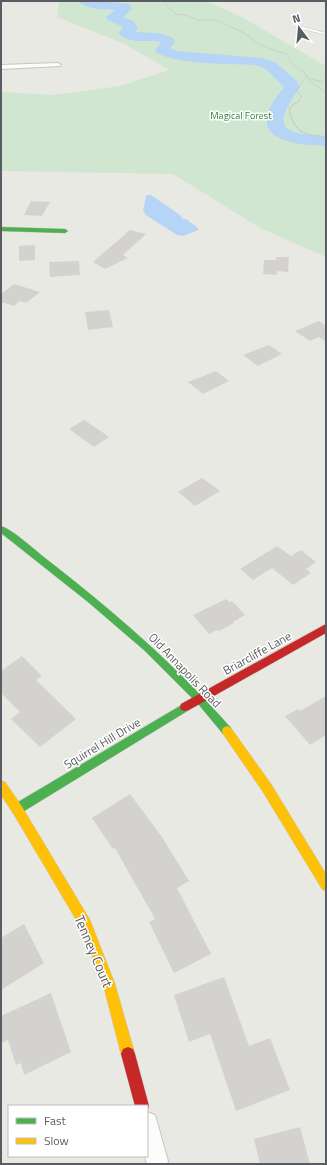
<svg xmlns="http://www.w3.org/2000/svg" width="327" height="1165" font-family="'Titillium Web',sans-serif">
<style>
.green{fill:#d1e6d1}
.water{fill:#b5d4f6}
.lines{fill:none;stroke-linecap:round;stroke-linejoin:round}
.river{fill:#b5d4f6;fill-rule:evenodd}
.building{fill:#d3d2cf}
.lane-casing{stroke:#c5c6c4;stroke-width:1}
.street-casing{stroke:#c5c6c4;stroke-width:2}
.fast-casing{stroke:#c6c6c6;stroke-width:1}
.slow-casing{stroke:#c6c6c6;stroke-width:1}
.jam-casing{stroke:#c6c6c6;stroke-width:1}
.path-far1{stroke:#c4cac7;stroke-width:1;stroke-dasharray:2 1;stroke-linecap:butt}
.path{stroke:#c4cac7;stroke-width:1.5;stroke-dasharray:2.5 1;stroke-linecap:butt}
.lane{fill:#fcfcfb;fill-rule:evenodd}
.street{fill:#fcfcfb;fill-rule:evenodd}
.fast{fill:#4caf50;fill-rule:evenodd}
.slow{fill:#ffc107;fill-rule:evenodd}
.jam{fill:#c62828;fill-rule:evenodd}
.labels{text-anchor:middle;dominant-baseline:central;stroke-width:3;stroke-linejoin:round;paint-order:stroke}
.far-park-label{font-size:10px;fill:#358541;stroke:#fff}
.street-label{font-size:12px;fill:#595c62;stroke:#fff}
.near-street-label{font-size:14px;fill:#595c62;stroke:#fff}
</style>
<rect width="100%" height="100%" fill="#e9e9e4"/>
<polygon class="green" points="59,1 207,1 242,17 326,66 326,257 260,228 173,174 1,171 1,92 54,95 120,86 169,70 125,44 57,17"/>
<polygon class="water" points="148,195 151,195 180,215 183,219 186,219 198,228 198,230 183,236 177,235 146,215 143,211 146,196"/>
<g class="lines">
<path class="river" d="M79 1H101L129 4 132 9 123 17 133 21 138 28 135 32 157 33 172 37 175 42 170 48 177 51 263 58 276 63 296 80 300 87C272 127 279 134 326 136V146C307 145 258 144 268 113 271 103 278 95 284 87L266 69 256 65C237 64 165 65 155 50L161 42C149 39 127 45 119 33L123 27 108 20 106 17 115 10C105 9 86 10 79 1Z"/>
</g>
<g class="building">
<polygon points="31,201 50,202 42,216 24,215"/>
<polygon points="130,230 146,234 123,255 128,258 105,269 93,262"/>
<polygon points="35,245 35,260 19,261 19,246"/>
<polygon points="276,257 289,257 288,272 277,271 277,275 263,274 264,260 276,260"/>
<polygon points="79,261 80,275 50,277 49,262"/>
<polygon points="14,284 40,292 26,303 20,301 14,306 1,302 1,294"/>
<polygon points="109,310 113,327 88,330 85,312"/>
<polygon points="319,321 326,326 326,342 319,337 310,341 295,331"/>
<polygon points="269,345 282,354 258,366 243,355"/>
<polygon points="216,371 229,381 203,394 188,382"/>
<polygon points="84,420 105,434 109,437 94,447 69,429"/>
<polygon points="202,478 220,491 195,506 178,492"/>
<polygon points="277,546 291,556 301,550 316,562 306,569 311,573 293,585 272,568 253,580 240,569"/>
<polygon points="226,599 229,602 232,601 245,615 233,622 234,623 219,631 217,630 209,634 193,615"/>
<polygon points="22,656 42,676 36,680 76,719 40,747 11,719 20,712 1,693 1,671"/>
<polygon points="326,696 326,735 310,745 285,716 298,709 300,711"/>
<polygon points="130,794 162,837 189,881 177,888 211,954 174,973 149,922 155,919 115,848 113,849 92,818"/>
<polygon points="24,924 44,963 1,990 1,938"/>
<polygon points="224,977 249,1046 270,1038 290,1090 236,1111 210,1034 189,1042 174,995"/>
<polygon points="51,993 71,1052 24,1075 21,1063 16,1065 8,1040 1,1043 1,1016"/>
<polygon points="300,1127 310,1164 260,1164 254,1139"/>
</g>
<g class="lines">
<defs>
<polygon id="lane" points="299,26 326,33 326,35 299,28"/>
<g id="street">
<polygon points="58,63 61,65 60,66 1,69 1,65"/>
<polygon points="147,1112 155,1115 168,1161 167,1164 147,1164 145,1156 147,1156"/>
</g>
<g id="fast">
<polygon points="1,227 65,229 68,231 65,233 1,231"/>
<path d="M1 526C12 529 35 550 45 558 112 610 175 664 231 728L232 731 231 734 227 736 223 734 199 705 145 651 88 602 1 533Z"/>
<polygon points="185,703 189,704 190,707 189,710 21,813 17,814 13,813 11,809 13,805"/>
</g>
<g id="slow">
<polygon points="227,726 231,728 271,784 326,874 326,891 322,889 263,792 223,734 222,731 223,728"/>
<polygon points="1,781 5,782 21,805 90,920 115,984 135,1054 133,1059 128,1061 123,1059 121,1054 103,984 81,928 13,813 1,795"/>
</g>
<g id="jam">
<polygon points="326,624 326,633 189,710 185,711 181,710 180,707 181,704"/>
<polygon points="128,1047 133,1049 135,1054 149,1106 147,1111 147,1106 135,1106 121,1054 123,1049"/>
</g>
</defs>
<use href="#lane" class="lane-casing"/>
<use href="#street" class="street-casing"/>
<use href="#fast" class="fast-casing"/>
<use href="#slow" class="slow-casing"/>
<use href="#jam" class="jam-casing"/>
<g class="path-far1">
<polyline points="162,1 176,14 189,16 196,20 216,20 244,33 260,45 286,54 294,66 306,74 308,79 326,93"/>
<polyline points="309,79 326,82"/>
<polyline points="298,102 302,96 296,91 307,76"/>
</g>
<path class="path" d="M299 101 290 107C289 112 290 115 292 119 299 136 309 134 326 137"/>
<use href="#lane" class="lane"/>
<use href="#street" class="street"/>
<use href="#fast" class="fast"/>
<use href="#slow" class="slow"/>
<use href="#jam" class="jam"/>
</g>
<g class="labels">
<g class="far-park-label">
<text x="241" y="115">Magical Forest</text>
</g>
<g class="street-label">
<text transform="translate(257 653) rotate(-29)">Briarcliffe Lane</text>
<text transform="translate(185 670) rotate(46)">Old Annapolis Road</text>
<text transform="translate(102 743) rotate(-31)">Squirrel Hill Drive</text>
</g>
<g class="near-street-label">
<text transform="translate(94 951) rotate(67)">Tenney Court</text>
</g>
</g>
<rect width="327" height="1165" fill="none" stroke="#595c62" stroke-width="4"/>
<rect x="8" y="1105" width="140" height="52" fill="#ffffff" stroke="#bdbec0"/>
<rect x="16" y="1118" width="20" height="6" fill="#4caf50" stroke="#bdbec0"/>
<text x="44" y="1125" font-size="12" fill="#595c62">Fast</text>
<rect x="16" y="1138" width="20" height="6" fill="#ffc107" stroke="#bdbec0"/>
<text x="44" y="1145" font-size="12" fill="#595c62">Slow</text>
<g transform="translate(299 28) rotate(344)" stroke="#ffffff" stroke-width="3" paint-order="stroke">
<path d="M0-3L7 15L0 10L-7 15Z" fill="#595c62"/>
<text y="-6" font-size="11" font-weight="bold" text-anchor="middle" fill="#595c62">N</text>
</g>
</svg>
